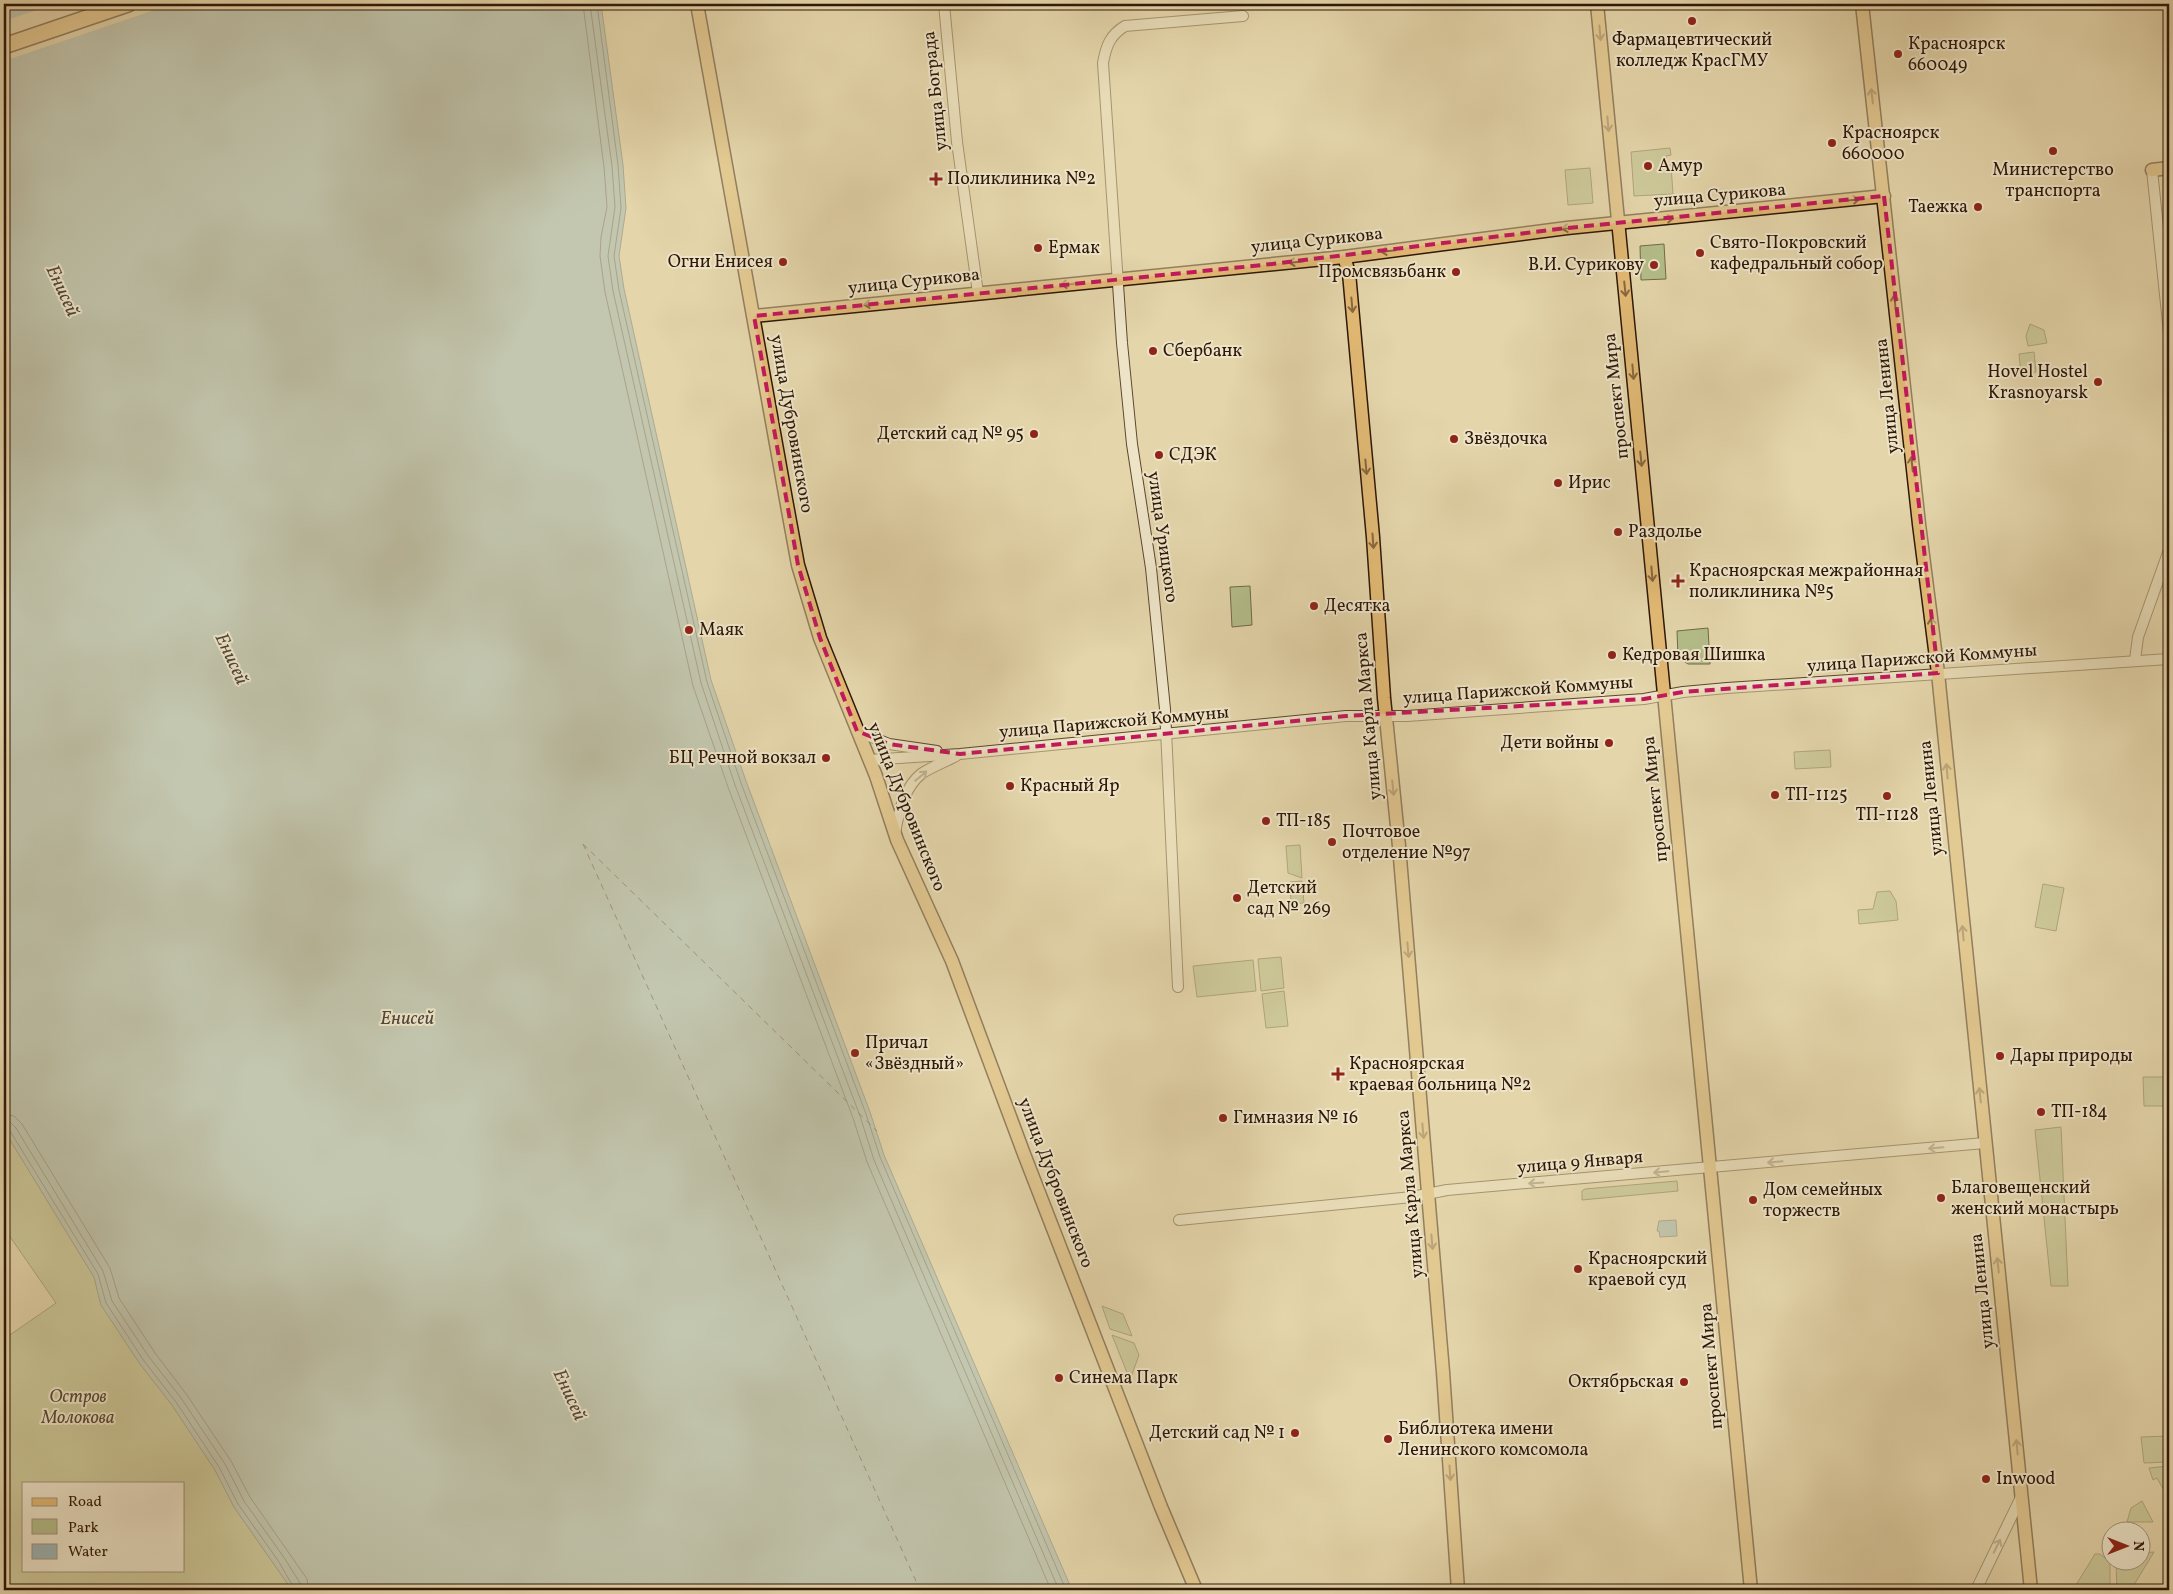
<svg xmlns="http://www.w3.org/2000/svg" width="2173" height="1594" font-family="Vollkorn,serif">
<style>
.green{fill:#b3bd89;stroke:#706a48;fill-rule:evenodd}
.water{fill:#9cb5b5;stroke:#70766f}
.pier{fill:#e4d5aa}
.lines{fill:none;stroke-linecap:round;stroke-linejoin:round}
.shore{stroke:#65665e;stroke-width:1}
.ferry{stroke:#4f463b;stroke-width:1;stroke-dasharray:6 5;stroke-linecap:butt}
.minor-casing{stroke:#5c4630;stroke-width:12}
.major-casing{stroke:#2e1707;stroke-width:15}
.highway-casing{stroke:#2e1707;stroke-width:18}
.minor{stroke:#ede4c8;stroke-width:10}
.major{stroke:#e2ba75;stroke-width:12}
.highway{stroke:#e2ba75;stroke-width:15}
.oneway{stroke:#88683e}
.oneway2{stroke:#978871}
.marked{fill:none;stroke:#c2185b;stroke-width:4;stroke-dasharray:10 6;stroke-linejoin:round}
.poi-dot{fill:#8f2418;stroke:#ede4c8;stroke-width:2}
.labels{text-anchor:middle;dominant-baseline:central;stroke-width:4;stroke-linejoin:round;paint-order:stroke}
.poi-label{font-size:18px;fill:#2e1707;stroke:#ede4c8;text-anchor:start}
.street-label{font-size:18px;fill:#2e1707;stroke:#ede4c8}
.park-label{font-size:18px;font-style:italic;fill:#56492e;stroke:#ede4c8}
.water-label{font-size:19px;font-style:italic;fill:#4f463b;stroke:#ede4c8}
</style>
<rect width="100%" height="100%" fill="#e4d5aa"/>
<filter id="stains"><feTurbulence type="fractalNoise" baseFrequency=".004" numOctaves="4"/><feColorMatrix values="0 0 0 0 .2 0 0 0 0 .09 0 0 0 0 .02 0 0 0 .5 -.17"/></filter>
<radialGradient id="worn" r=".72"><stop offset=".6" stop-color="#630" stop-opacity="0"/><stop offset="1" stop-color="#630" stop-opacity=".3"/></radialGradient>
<g class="green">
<polygon points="1670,148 1671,155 1666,156 1667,165 1671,165 1673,194 1634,196 1631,152"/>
<polygon points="1590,168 1593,203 1568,205 1565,170"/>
<polygon points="1664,244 1666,279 1641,280 1640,246"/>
<polygon points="2030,324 2044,330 2047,343 2028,346 2026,336"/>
<polygon points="2034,352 2036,372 2021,374 2019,354"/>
<polygon points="1250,586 1252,625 1232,627 1230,587"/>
<polygon points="1708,628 1710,664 1688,664 1678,657 1677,631"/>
<polygon points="1830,750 1831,767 1795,769 1794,752"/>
<polygon points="1300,845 1302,878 1288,873 1286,846"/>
<polygon points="1302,881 1304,903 1291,904 1290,882"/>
<polygon points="2043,884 2064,888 2056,931 2035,927"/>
<polygon points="1890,891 1896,901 1898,920 1859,924 1858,910 1873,909 1877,892"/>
<polygon points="1281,957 1284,988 1261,991 1258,959"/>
<polygon points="1253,960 1256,991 1197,997 1193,966"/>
<polygon points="1284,991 1288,1026 1266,1028 1262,994"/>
<polygon points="2143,1077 2169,1077 2169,1106 2144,1106"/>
<polygon points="2061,1127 2068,1286 2051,1286 2035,1130"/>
<path d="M4 1130 94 1277 101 1305 140 1364 172 1405 215 1470 234 1507 292 1590H4V1339L56 1303 4 1228ZM24 1483H184V1570H24Z"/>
<polygon points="1677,1181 1678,1191 1582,1200 1582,1191 1585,1189"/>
<polygon points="1102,1306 1123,1314 1132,1336 1110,1329"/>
<polygon points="1112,1335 1134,1343 1139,1355 1130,1380"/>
<polygon points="2169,1436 2169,1462 2144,1463 2141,1437"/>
<polygon points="2169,1466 2169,1492 2166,1494 2157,1478 2153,1480 2149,1468"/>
<polygon points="2142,1501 2153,1522 2127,1522 2131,1508"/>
<polygon points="2154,1552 2132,1588 2135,1590 2117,1590 2116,1563 2140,1562 2141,1553"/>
<polygon points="2095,1554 2100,1554 2110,1562 2110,1590 2073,1590"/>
</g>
<g class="water">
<polygon points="4,4 601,4 623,165 626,208 619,256 624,289 711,680 746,781 870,1112 884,1155 1072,1590 292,1590 234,1507 215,1470 172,1405 140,1364 101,1305 94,1277 4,1130"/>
<polygon points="1676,1220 1677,1236 1660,1237 1659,1231 1657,1231 1659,1221"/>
</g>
<polygon class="pier" points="171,4 137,16 4,61 4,21 51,5"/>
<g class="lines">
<g class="shore">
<polyline points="583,4 604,167 607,207 601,237 600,256 605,292 693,686 728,787 853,1118 867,1162 1051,1590"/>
<polyline points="590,4 612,166 615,207 608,256 613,291 701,683 735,785 860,1116 874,1160 1059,1590"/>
<polyline points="597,4 618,165 621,208 614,256 619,290 707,682 741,783 866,1114 880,1157 1066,1590"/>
<polyline points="4,1114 14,1116 22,1124 110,1268 119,1298 155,1353 187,1395 231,1461 250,1497 307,1579 309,1590"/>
<polyline points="4,1122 11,1123 16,1128 103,1271 112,1301 149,1357 181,1398 225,1464 244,1501 285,1559 300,1583 302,1590"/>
<polyline points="4,1128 10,1131 98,1274 106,1303 144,1361 176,1402 219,1467 238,1504 279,1562 295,1590"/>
</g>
<g class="ferry">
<polyline points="583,844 920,1590"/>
<polyline points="583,844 877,1131"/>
</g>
<defs>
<g id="minor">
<polyline points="944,4 957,142 978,293"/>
<polyline points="2152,170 2169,333"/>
<polyline points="2135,660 2138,637 2169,550"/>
<polyline points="857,731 889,744 937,751"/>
<polyline points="869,760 960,754 1346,716 1407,716 1644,699 1683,692 1727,688 2169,659"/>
<path d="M895 834C898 813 904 788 921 774 931 767 945 762 956 756"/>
<path d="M1178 987 1165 709 1151 568 1132 444 1122 343 1103 63C1106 46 1110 35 1125 26L1243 16"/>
<polyline points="1179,1220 1412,1197 1447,1190 1985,1143"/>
<polyline points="1976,1590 2021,1497"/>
</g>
<g id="major">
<polyline points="697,4 787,505 798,565 820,638 876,776 897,840 952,961 1024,1154 1161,1507 1196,1590"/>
<polyline points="1597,4 1751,1590"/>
<polyline points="1862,4 1919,524 1938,673 2031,1590"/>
<polyline points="2152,170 2169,168"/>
<polyline points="1344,257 1349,273 1373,537 1384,698 1399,846 1443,1372 1458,1590"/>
<polyline points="754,316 1344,257 1567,228 1884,196"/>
</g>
<polyline id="highway" points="4,46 128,4"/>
</defs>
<use href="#minor" class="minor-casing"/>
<use href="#major" class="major-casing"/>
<use href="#highway" class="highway-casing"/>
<use href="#minor" class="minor"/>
<use href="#major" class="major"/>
<use href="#highway" class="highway"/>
</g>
<defs><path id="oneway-shaft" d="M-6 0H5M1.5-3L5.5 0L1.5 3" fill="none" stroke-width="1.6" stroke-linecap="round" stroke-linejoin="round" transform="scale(1.25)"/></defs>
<g class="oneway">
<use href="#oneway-shaft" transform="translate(1600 33) rotate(85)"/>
<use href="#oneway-shaft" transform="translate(1872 96) rotate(-97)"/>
<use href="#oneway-shaft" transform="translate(1608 124) rotate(85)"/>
<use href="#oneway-shaft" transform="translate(1852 200) rotate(-6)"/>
<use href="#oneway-shaft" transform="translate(1666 219) rotate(-5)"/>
<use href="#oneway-shaft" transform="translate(1569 228) rotate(173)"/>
<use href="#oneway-shaft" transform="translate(1388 251) rotate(174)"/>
<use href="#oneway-shaft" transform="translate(1296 262) rotate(174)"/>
<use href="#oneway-shaft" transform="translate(1068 284) rotate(174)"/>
<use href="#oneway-shaft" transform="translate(1625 289) rotate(84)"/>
<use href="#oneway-shaft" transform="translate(1895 302) rotate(-96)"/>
<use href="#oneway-shaft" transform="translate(871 304) rotate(175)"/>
<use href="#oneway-shaft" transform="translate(1352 305) rotate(85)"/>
<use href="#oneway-shaft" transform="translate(1633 372) rotate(85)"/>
<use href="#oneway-shaft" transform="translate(1641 459) rotate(84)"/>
<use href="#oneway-shaft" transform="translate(1912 464) rotate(-96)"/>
<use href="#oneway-shaft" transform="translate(1366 467) rotate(85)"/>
<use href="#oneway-shaft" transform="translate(1373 541) rotate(86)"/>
<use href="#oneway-shaft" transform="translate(1652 574) rotate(85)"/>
<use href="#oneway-shaft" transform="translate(1932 625) rotate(-97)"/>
<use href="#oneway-shaft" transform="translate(1947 771) rotate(-95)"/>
<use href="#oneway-shaft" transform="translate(1393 788) rotate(84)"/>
<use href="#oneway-shaft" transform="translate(1963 933) rotate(-95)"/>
<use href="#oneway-shaft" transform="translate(1408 950) rotate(85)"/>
<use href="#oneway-shaft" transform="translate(1980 1095) rotate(-96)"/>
<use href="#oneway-shaft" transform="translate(1423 1131) rotate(85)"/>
<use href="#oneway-shaft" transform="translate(1432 1242) rotate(85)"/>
<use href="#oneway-shaft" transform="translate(1998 1265) rotate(-96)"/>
<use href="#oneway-shaft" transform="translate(2017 1447) rotate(-95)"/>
<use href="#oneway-shaft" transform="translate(1450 1473) rotate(86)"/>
</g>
<g class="oneway2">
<use href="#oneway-shaft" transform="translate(921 776) rotate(-40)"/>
<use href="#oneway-shaft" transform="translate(1936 1148) rotate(175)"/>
<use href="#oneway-shaft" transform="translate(1775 1162) rotate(175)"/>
<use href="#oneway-shaft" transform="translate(1661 1172) rotate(175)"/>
<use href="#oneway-shaft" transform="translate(1536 1183) rotate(176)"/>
<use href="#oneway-shaft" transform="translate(1997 1546) rotate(-64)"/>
</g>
<path d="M0 0H2173V1594H0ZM1884 196 1938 673 1683 692 1644 699 1346 716 960 754 889 744 857 731 820 638 798 565 754 316 1263 265 1567 228Z" fill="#e4d5aa" fill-opacity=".55" fill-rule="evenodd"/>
<path class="marked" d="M1884 196 1938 673 1683 692 1644 699 1346 716 960 754 889 744 857 731 820 638 798 565 754 316 1263 265 1567 228Z"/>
<g class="poi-dot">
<circle cx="1692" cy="21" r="5"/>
<circle cx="1898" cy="54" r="5"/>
<circle cx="1832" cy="143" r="5"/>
<circle cx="2053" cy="151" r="5"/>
<circle cx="1648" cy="166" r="5"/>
<path d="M933.5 171.5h5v5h5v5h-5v5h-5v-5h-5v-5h5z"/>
<circle cx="1978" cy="207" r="5"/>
<circle cx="1038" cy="248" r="5"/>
<circle cx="1700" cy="253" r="5"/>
<circle cx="783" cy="262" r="5"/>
<circle cx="1654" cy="265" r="5"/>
<circle cx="1456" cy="272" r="5"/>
<circle cx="1153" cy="351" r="5"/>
<circle cx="2098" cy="382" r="5"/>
<circle cx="1034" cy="434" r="5"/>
<circle cx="1454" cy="439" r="5"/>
<circle cx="1159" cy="455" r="5"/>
<circle cx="1558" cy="483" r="5"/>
<circle cx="1618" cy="532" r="5"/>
<path d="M1675.5 573.5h5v5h5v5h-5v5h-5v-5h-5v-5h5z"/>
<circle cx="1314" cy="606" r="5"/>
<circle cx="689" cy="630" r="5"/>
<circle cx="1612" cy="655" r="5"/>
<circle cx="1609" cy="743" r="5"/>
<circle cx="826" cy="758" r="5"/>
<circle cx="1010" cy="786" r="5"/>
<circle cx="1775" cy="795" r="5"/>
<circle cx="1887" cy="796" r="5"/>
<circle cx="1266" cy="821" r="5"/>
<circle cx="1332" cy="842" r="5"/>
<circle cx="1237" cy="898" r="5"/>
<circle cx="855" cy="1053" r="5"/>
<circle cx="2000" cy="1056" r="5"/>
<path d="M1335.5 1066.5h5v5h5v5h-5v5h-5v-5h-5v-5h5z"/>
<circle cx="2041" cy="1112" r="5"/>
<circle cx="1223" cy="1118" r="5"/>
<circle cx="1941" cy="1198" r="5"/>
<circle cx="1753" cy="1200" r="5"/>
<circle cx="1578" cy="1269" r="5"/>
<circle cx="1059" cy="1378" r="5"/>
<circle cx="1684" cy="1382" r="5"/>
<circle cx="1295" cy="1433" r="5"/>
<circle cx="1388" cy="1439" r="5"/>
<circle cx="1986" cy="1479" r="5"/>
</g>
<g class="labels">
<g class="poi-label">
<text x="1692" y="40" text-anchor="middle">Фармацевтический<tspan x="1692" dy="21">колледж КрасГМУ</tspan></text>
<text x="1908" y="44">Красноярск<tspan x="1908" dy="21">660049</tspan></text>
<text x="1842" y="133">Красноярск<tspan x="1842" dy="21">660000</tspan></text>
<text x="1658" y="166">Амур</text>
<text x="2053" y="170" text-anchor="middle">Министерство<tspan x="2053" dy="21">транспорта</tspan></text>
<text x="947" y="179">Поликлиника №2</text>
<text x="1968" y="207" text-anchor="end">Таежка</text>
<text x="1710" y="243">Свято-Покровский<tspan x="1710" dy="21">кафедральный собор</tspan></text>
<text x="1048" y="248">Ермак</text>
<text x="773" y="262" text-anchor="end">Огни Енисея</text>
<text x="1644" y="265" text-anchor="end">В.И. Сурикову</text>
<text x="1446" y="272" text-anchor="end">Промсвязьбанк</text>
<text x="1163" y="351">Сбербанк</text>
<text x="2088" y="372" text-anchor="end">Hovel Hostel<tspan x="2088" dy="21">Krasnoyarsk</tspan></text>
<text x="1024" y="434" text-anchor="end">Детский сад № 95</text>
<text x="1464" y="439">Звёздочка</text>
<text x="1169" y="455">СДЭК</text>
<text x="1568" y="483">Ирис</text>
<text x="1628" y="532">Раздолье</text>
<text x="1689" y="571">Красноярская межрайонная<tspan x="1689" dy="21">поликлиника №5</tspan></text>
<text x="1324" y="606">Десятка</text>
<text x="699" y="630">Маяк</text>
<text x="1622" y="655">Кедровая Шишка</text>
<text x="1599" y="743" text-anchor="end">Дети войны</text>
<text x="816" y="758" text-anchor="end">БЦ Речной вокзал</text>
<text x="1020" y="786">Красный Яр</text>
<text x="1785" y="795">ТП-1125</text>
<text x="1887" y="815" text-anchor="middle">ТП-1128</text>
<text x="1276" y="821">ТП-185</text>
<text x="1342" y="832">Почтовое<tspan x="1342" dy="21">отделение №97</tspan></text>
<text x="1247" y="888">Детский<tspan x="1247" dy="21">сад № 269</tspan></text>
<text x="865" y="1043">Причал<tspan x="865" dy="21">«Звёздный»</tspan></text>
<text x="2010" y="1056">Дары природы</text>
<text x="1349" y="1064">Красноярская<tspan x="1349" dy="21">краевая больница №2</tspan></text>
<text x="2051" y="1112">ТП-184</text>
<text x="1233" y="1118">Гимназия № 16</text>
<text x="1951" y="1188">Благовещенский<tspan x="1951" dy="21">женский монастырь</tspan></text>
<text x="1763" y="1190">Дом семейных<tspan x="1763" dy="21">торжеств</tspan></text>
<text x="1588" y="1259">Красноярский<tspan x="1588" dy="21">краевой суд</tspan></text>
<text x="1069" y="1378">Синема Парк</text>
<text x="1674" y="1382" text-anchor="end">Октябрьская</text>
<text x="1398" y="1429">Библиотека имени<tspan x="1398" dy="21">Ленинского комсомола</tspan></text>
<text x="1285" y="1433" text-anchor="end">Детский сад № 1</text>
<text x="1996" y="1479">Inwood</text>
</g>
<g class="street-label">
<text transform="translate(936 91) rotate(-96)">улица Бограда</text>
<text transform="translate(1720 196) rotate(-5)">улица Сурикова</text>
<text transform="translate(1317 241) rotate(-6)">улица Сурикова</text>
<text transform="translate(914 282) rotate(-6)">улица Сурикова</text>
<text transform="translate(1617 396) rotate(-96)">проспект Мира</text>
<text transform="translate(1888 396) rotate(-96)">улица Ленина</text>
<text transform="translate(791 424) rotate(80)">улица Дубровинского</text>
<text transform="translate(1162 537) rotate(82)">улица Урицкого</text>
<text transform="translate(1922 659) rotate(-4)">улица Парижской Коммуны</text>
<text transform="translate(1518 691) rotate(-4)">улица Парижской Коммуны</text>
<text transform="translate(1369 716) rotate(-95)">улица Карла Маркса</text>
<text transform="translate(1114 723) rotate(-5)">улица Парижской Коммуны</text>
<text transform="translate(1932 798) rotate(-96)">улица Ленина</text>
<text transform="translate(1656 799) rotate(-96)">проспект Мира</text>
<text transform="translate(906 807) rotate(68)">улица Дубровинского</text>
<text transform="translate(1580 1163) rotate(-5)">улица 9 Января</text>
<text transform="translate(1055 1183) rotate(69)">улица Дубровинского</text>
<text transform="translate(1411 1194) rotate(-95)">улица Карла Маркса</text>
<text transform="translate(1983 1291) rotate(-96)">улица Ленина</text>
<text transform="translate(1712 1366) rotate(-95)">проспект Мира</text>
</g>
<g class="park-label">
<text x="78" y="1397">Остров<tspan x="78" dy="21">Молокова</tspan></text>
</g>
<g class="water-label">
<text transform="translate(62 291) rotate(65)">Енисей</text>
<text transform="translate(231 659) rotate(65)">Енисей</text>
<text x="407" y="1019">Енисей</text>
<text transform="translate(569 1395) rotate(65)">Енисей</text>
</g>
</g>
<rect width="2173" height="1594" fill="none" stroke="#e4d5aa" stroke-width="20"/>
<rect x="5" y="5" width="2163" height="1584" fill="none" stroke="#2e1707" stroke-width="2.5"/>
<rect x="10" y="10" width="2153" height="1574" fill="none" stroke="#2e1707"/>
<rect x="22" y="1482" width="162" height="90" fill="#ede4c8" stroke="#a1927b"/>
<rect x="32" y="1498" width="25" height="8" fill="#e2ba75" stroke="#a1927b"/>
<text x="68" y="1506" font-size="15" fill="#2e1707">Road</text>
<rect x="32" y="1519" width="25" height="15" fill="#b3bd89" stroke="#a1927b"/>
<text x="68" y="1532" font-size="15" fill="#2e1707">Park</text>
<rect x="32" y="1544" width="25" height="15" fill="#9cb5b5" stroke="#a1927b"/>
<text x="68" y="1556" font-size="15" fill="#2e1707">Water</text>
<g transform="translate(2126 1546) rotate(90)"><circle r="24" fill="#ede4c8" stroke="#a1927b"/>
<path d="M0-4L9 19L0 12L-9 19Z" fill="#8f2418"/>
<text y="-8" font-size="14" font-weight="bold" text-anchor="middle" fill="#2e1707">N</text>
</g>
<rect width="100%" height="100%" filter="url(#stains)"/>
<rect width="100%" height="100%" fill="url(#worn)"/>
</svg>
